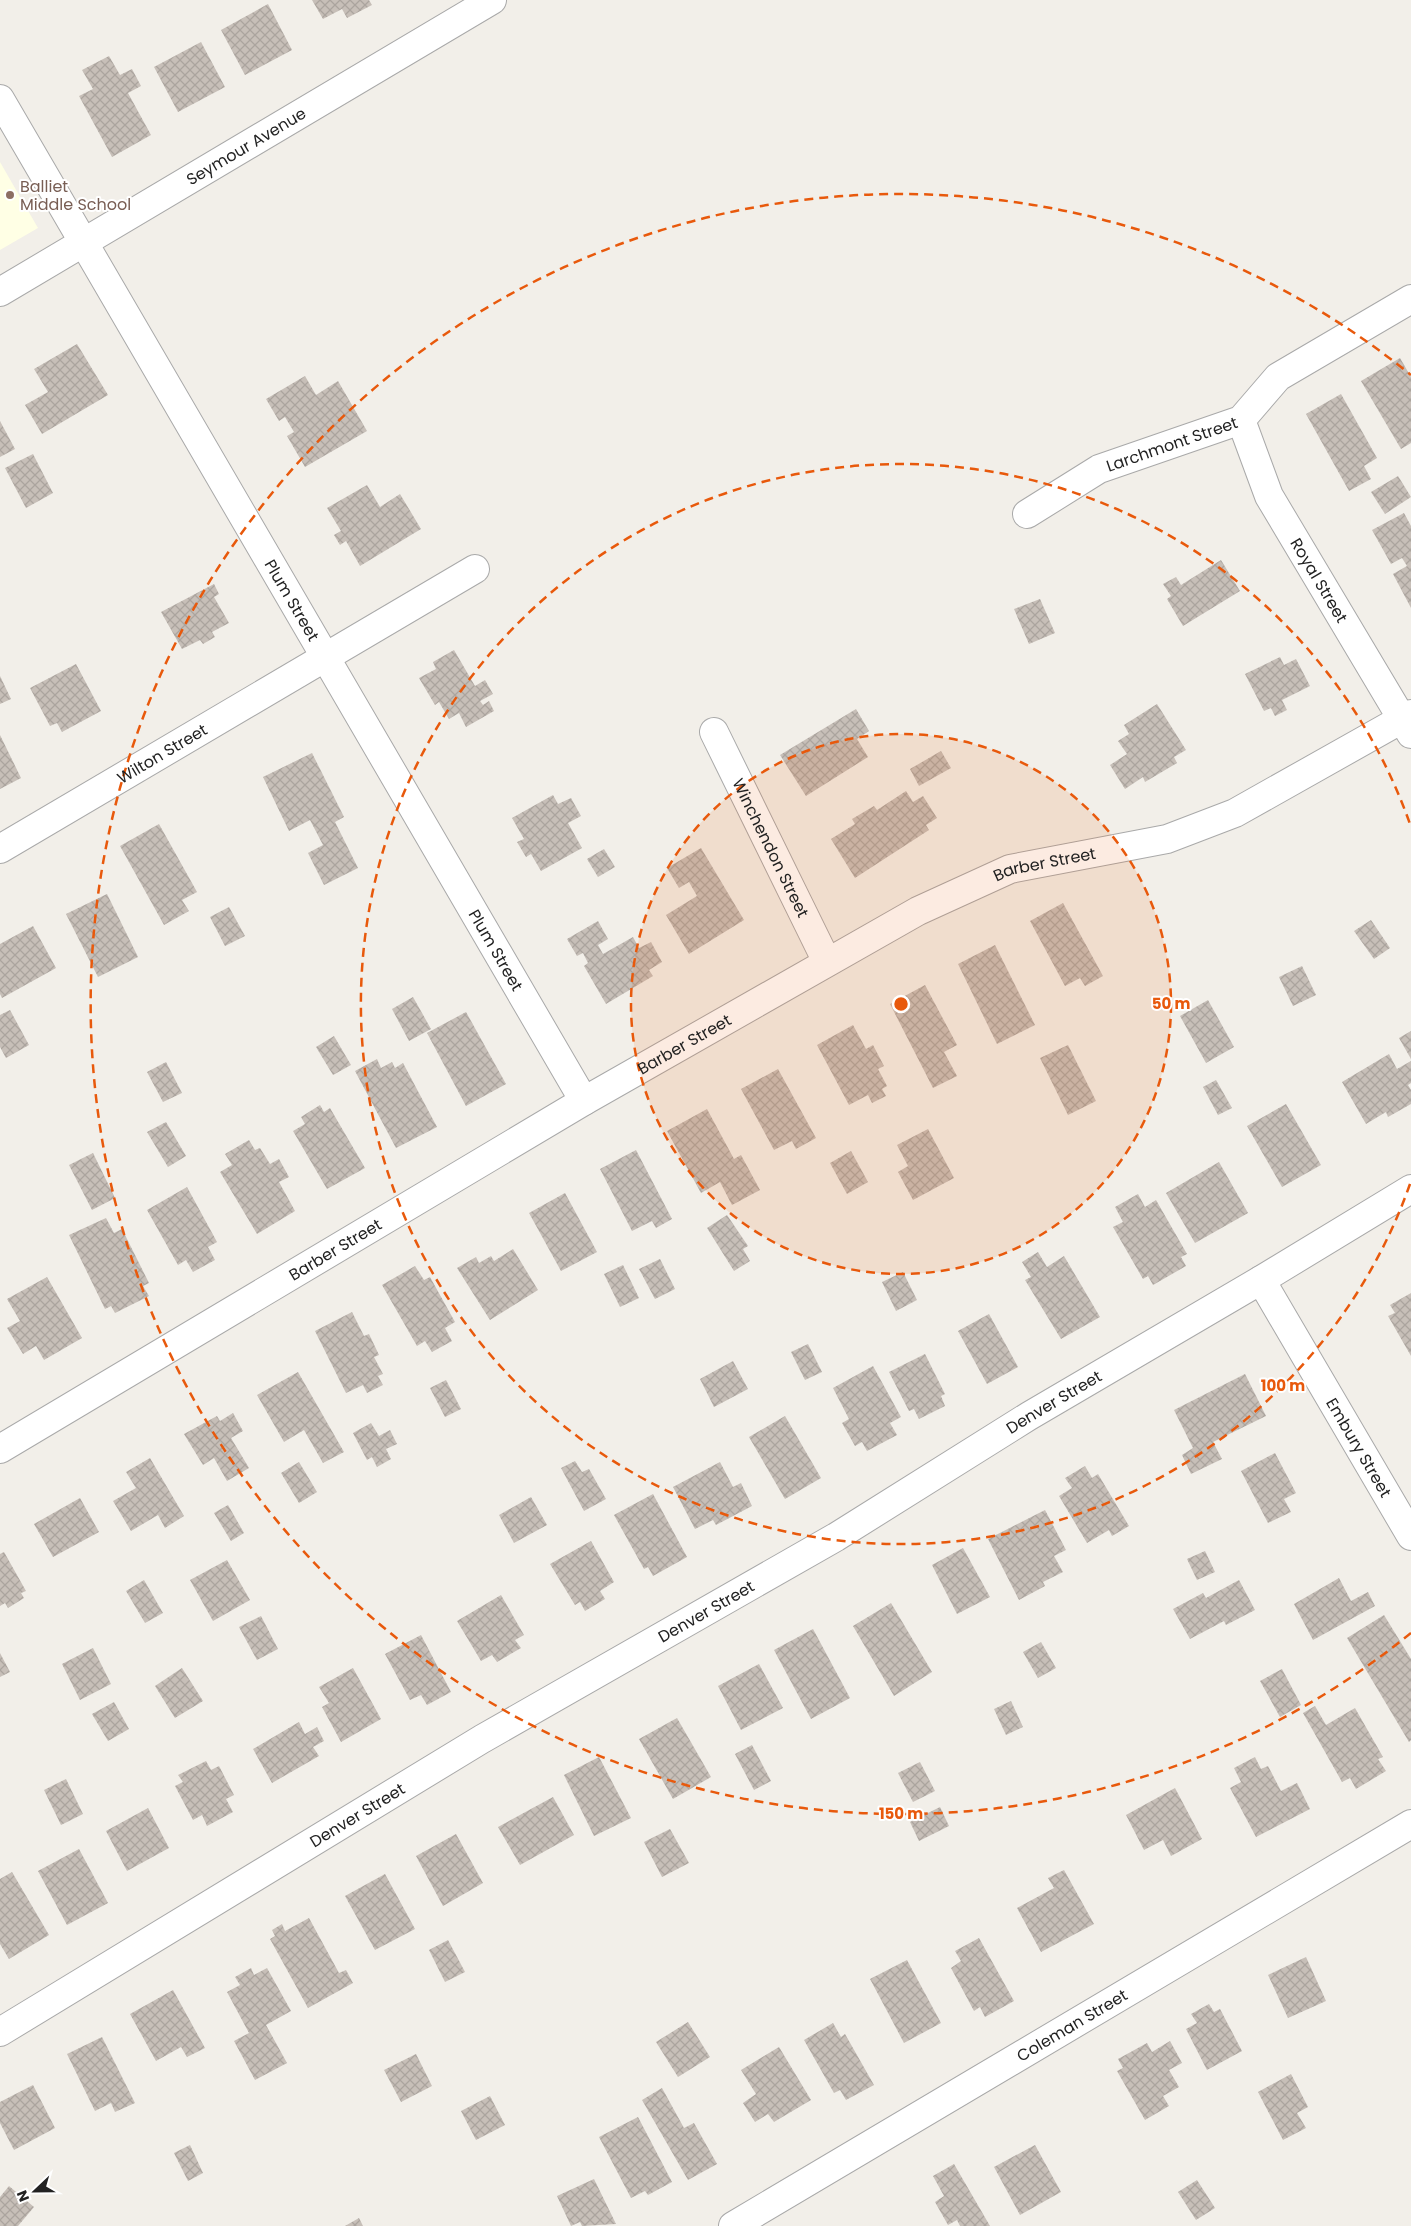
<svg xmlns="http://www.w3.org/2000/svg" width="1411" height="2226" viewBox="0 0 1411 2226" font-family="Poppins,sans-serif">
<defs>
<pattern id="building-cross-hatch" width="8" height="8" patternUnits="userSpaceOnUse" patternTransform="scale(1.25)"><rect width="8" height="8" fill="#c7bfb8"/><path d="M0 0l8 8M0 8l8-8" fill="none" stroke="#aba49e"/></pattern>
</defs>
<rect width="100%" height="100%" fill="#f2efe9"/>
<!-- education -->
<path fill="#ffffe5" d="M0,162L38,228L0,250Z"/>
<!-- building -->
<g fill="url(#building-cross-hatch)">
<path d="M312,0H369L372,5L347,18L342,9L323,19Z"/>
<path d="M268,4L292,50L245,75L221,30Z"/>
<path d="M201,42L225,87L178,112L154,67Z"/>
<path d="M109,56L120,75L132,69L141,86L128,93L151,135L112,157L79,96L93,89L82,70Z"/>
<path d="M77,344L108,395L42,434L25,405L48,392L34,369Z"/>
<path d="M1400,358L1411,377V443L1401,449L1361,381Z"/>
<path d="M305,376L316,395L338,381L367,431L305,467L287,436L294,432L285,417L279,421L266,399Z"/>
<path d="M1341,394L1377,458L1364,466L1371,479L1349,491L1306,414Z"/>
<path d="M0,421L15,449L0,457Z"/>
<path d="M33,454L53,493L26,508L5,468Z"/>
<path d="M1398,476L1411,497L1385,514L1371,492Z"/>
<path d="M367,485L380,507L400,494L421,529L360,566L346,541L340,545L334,535L341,531L327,508Z"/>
<path d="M1404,513L1411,526V608L1393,574L1407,566L1402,558L1391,564L1372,530Z"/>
<path d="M1221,560L1240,591L1183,626L1167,599L1171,596L1163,584L1176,577L1181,585Z"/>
<path d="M214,584L219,594L214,597L229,623L212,632L215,637L203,644L200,640L182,649L161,612Z"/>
<path d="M1040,599L1055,633L1029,644L1014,609Z"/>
<path d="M454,650L475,686L485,680L493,694L480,701L483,705L489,701L494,711L466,727L459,713L449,719L439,702L435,705L419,678L436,669L433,662Z"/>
<path d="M1280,657L1284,665L1296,659L1310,686L1282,700L1287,710L1275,716L1271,708L1264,711L1245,674Z"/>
<path d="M76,664L101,711L62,732L57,723L50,726L30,688Z"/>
<path d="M0,676L11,699L0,704Z"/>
<path d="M1157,704L1186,750L1174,757L1177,763L1145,782L1143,777L1125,789L1110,765L1127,754L1118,741L1129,734L1124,725Z"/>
<path d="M856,709L869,731L857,739L868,757L806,796L780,755Z"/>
<path d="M0,735L21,778L0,789Z"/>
<path d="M941,751L951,768L919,786L910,769Z"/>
<path d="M312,753L344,817L335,822L358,868L324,885L308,853L323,845L310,820L289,831L263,777Z"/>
<path d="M906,791L913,802L923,796L937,818L926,825L929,830L855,878L831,839L855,824L852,819L874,806L877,810Z"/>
<path d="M553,795L558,804L571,798L581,816L568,823L582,848L541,871L531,854L526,857L517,842L524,839L512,818Z"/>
<path d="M159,824L197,892L182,900L189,911L164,925L120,846Z"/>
<path d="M701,848L744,920L689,954L666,915L697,896L689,882L679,888L667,868Z"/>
<path d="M604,849L615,867L598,877L587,859Z"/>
<path d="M107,894L138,957L98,977L66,914Z"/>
<path d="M1063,903L1103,976L1085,986L1080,978L1065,986L1030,921Z"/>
<path d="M229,907L245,936L225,946L210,917Z"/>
<path d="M1371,920L1390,948L1374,959L1354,931Z"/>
<path d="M598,921L608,939L598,945L603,954L633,937L639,948L651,942L662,962L649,970L653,976L606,1004L584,966L588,963L583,953L577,956L567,939Z"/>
<path d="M33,926L56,968L2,998L0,994V944Z"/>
<path d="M995,945L1035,1025L997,1044L958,964Z"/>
<path d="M1302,966L1316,995L1293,1006L1279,977Z"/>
<path d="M925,985L957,1045L944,1052L957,1076L933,1088L890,1004Z"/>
<path d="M413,997L431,1029L409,1041L392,1009Z"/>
<path d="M1208,1000L1234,1047L1206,1063L1180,1016Z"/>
<path d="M10,1010L29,1045L6,1058L0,1047V1015Z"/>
<path d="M466,1012L506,1084L466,1106L427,1033Z"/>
<path d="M853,1025L866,1049L873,1045L884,1066L878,1069L887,1086L882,1089L886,1096L872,1103L868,1095L849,1105L817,1045Z"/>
<path d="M1411,1031V1059L1399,1038Z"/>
<path d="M334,1036L351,1065L333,1075L316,1047Z"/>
<path d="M1068,1045L1096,1101L1068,1115L1040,1058Z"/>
<path d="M1389,1054L1397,1069L1411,1061V1083L1408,1085L1411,1090V1104L1388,1117L1386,1112L1366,1124L1342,1082Z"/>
<path d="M377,1059L381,1068L392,1062L395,1068L403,1063L437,1127L396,1148L355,1071Z"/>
<path d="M166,1062L182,1093L163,1102L147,1072Z"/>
<path d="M778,1069L816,1138L796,1149L792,1141L774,1150L741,1089Z"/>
<path d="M1216,1080L1232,1108L1218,1115L1203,1087Z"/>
<path d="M1286,1104L1321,1165L1282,1187L1247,1126Z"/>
<path d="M320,1105L324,1112L330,1108L365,1168L327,1189L293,1131L305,1124L301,1117Z"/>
<path d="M707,1109L734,1159L741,1155L760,1190L732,1205L720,1182L701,1193L667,1131Z"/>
<path d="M166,1122L186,1156L168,1167L147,1132Z"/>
<path d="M928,1129L954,1178L913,1200L898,1172L908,1166L897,1145Z"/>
<path d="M249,1140L255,1150L260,1148L270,1164L279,1159L289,1177L279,1182L295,1211L257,1234L220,1172L232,1165L225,1154Z"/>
<path d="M636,1150L672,1219L656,1228L652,1221L632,1231L600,1169Z"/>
<path d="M851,1151L868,1182L847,1194L830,1163Z"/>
<path d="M93,1153L115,1198L92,1210L69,1165Z"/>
<path d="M1219,1162L1248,1213L1195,1243L1166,1193Z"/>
<path d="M187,1187L217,1242L208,1247L215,1260L193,1272L186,1260L178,1265L147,1210Z"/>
<path d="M565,1193L597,1252L561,1271L529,1213Z"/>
<path d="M1138,1194L1145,1207L1156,1200L1187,1254L1181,1257L1186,1266L1153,1285L1148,1276L1143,1279L1113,1227L1123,1222L1115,1207Z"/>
<path d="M727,1215L748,1246L743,1249L750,1261L734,1271L707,1228Z"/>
<path d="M106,1218L114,1233L122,1229L149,1283L143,1286L149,1296L115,1313L111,1306L105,1309L69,1235Z"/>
<path d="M513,1249L538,1290L490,1320L457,1268L476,1257L479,1263L491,1256L494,1261Z"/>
<path d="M1038,1252L1047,1267L1064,1256L1100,1317L1061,1339L1025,1280L1031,1277L1022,1262Z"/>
<path d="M660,1259L675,1289L655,1299L639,1269Z"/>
<path d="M623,1265L639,1298L620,1307L604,1274Z"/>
<path d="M415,1266L424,1280L430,1277L455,1322L445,1328L452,1341L432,1352L425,1341L417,1346L382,1285Z"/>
<path d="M903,1272L917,1300L896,1311L882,1282Z"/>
<path d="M47,1277L82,1338L44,1360L36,1346L23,1354L7,1328L20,1321L7,1299Z"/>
<path d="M1411,1293V1356L1388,1316L1395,1313L1390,1305Z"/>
<path d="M352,1312L364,1336L369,1334L379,1355L374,1357L383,1374L378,1376L383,1385L367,1393L363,1385L346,1393L315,1331Z"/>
<path d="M989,1314L1018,1367L987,1384L958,1331Z"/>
<path d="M808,1344L822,1372L805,1380L791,1352Z"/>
<path d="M925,1354L945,1394L941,1396L945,1406L919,1419L914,1409L909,1411L889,1372Z"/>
<path d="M733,1361L748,1389L714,1407L700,1379Z"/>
<path d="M873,1366L901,1417L890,1423L897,1435L867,1451L862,1442L855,1446L842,1423L849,1419L833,1388Z"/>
<path d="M298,1372L344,1452L323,1463L304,1430L284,1442L257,1395Z"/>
<path d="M1245,1374L1266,1416L1213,1442L1222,1459L1191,1474L1182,1455L1193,1448L1174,1410Z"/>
<path d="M446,1380L461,1409L445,1417L430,1388Z"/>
<path d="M233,1413L243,1431L231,1438L249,1468L227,1481L214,1458L203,1465L184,1434L217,1416L220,1421Z"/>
<path d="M785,1416L821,1478L785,1499L749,1437Z"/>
<path d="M371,1423L379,1436L390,1430L397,1444L386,1449L391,1459L377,1467L372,1457L367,1460L353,1433Z"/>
<path d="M1275,1453L1296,1493L1284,1499L1291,1512L1268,1523L1241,1471Z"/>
<path d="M150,1458L184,1516L165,1528L158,1515L131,1531L113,1501L136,1488L126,1472Z"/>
<path d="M575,1461L582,1472L589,1469L606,1499L584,1511L561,1468Z"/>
<path d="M299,1462L317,1492L299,1503L281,1473Z"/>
<path d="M720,1462L733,1487L741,1483L752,1506L716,1525L713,1520L695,1529L673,1487Z"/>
<path d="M1085,1466L1092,1478L1098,1474L1129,1526L1112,1536L1109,1530L1087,1543L1059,1496L1072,1488L1065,1478Z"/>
<path d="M653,1494L687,1557L653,1576L648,1567L644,1569L614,1515Z"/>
<path d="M531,1497L547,1525L514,1543L499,1515Z"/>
<path d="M80,1498L99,1532L53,1557L34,1524Z"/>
<path d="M228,1505L244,1533L231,1541L214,1513Z"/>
<path d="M1045,1510L1066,1550L1054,1556L1063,1572L1043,1582L1045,1586L1019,1600L988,1539Z"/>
<path d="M591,1541L614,1582L600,1591L605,1599L585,1611L580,1602L575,1605L550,1564Z"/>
<path d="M963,1548L990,1597L957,1614L932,1565Z"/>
<path d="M1205,1551L1215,1572L1197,1580L1187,1559Z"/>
<path d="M4,1552L26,1591L21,1593L24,1598L8,1608L5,1603L0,1606V1554Z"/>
<path d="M227,1560L250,1600L213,1621L190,1580Z"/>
<path d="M1339,1578L1351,1601L1368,1592L1375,1606L1313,1640L1294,1604Z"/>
<path d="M144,1580L163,1613L145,1623L126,1591Z"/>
<path d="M1239,1580L1255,1610L1226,1625L1224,1621L1190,1639L1173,1609L1203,1593L1206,1598Z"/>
<path d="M501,1595L524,1635L515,1640L521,1648L497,1662L492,1655L481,1661L457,1621Z"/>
<path d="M891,1603L932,1672L894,1696L853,1626Z"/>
<path d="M1384,1615L1411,1659V1740L1409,1742L1347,1638Z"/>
<path d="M261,1616L278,1649L257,1660L239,1627Z"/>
<path d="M813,1629L850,1698L811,1719L774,1650Z"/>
<path d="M421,1635L451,1692L427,1705L421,1695L410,1700L385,1654Z"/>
<path d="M1041,1642L1056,1668L1038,1678L1023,1652Z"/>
<path d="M93,1648L111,1684L80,1700L62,1664Z"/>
<path d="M0,1653L10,1672L0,1677Z"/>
<path d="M759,1664L783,1708L741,1730L718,1686Z"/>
<path d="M182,1668L203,1701L175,1718L155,1686Z"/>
<path d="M353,1668L381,1719L341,1742L322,1707L329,1703L319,1687Z"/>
<path d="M1282,1669L1301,1705L1280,1717L1260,1681Z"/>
<path d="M1011,1701L1023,1727L1006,1735L994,1709Z"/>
<path d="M114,1702L129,1729L108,1741L92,1714Z"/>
<path d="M1315,1706L1326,1725L1355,1708L1383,1757L1378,1759L1386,1771L1356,1789L1350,1778L1342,1782L1303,1713Z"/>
<path d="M677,1718L711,1777L673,1799L639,1739Z"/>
<path d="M299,1722L305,1734L317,1727L324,1741L313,1747L319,1756L272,1783L253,1749Z"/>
<path d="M752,1745L771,1781L754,1790L735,1754Z"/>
<path d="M599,1757L631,1818L594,1836L564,1775Z"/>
<path d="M1255,1757L1261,1769L1268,1766L1281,1791L1297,1783L1310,1809L1256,1837L1230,1788L1241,1782L1234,1768Z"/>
<path d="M206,1761L211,1770L219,1766L234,1795L226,1799L233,1812L207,1826L202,1815L193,1820L175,1786L183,1782L178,1775Z"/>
<path d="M920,1762L935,1791L913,1802L898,1773Z"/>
<path d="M66,1779L83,1814L61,1825L44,1790Z"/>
<path d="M1175,1788L1202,1839L1171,1856L1163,1840L1144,1850L1126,1815Z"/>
<path d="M553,1797L574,1835L520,1865L498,1827Z"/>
<path d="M940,1807L949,1826L919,1841L910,1822Z"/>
<path d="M148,1808L169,1848L127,1871L106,1831Z"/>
<path d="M670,1829L689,1863L662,1877L644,1842Z"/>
<path d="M456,1834L483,1883L443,1906L416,1856Z"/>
<path d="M79,1849L108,1903L67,1925L38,1871Z"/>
<path d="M1064,1870L1094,1924L1041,1952L1017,1908L1054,1888L1048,1878Z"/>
<path d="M12,1872L49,1935L9,1959L0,1944V1879Z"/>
<path d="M385,1874L415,1929L375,1950L345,1896Z"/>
<path d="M309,1918L339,1973L346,1970L353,1983L308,2008L270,1939L275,1936L272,1930L282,1924L285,1931Z"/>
<path d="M979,1938L1014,2001L985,2017L980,2007L974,2011L951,1968L961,1961L955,1951Z"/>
<path d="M448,1940L465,1972L445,1982L429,1950Z"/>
<path d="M1306,1957L1326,2001L1288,2018L1268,1975Z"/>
<path d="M907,1960L941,2023L904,2043L870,1979Z"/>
<path d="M251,1968L254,1975L267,1968L291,2011L266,2025L287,2063L255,2080L234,2041L249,2033L227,1992L240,1985L235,1977Z"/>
<path d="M173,1990L205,2048L187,2057L181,2047L156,2061L130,2014Z"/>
<path d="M1209,2004L1214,2012L1220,2009L1242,2051L1207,2070L1186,2029L1197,2023L1191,2014Z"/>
<path d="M688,2022L710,2057L678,2077L656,2042Z"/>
<path d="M833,2023L841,2037L845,2034L874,2085L846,2100L840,2090L834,2093L804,2040Z"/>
<path d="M102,2037L135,2103L115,2112L111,2103L95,2111L67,2054Z"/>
<path d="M1170,2041L1182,2063L1169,2070L1179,2087L1163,2096L1169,2106L1145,2120L1117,2071L1123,2068L1118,2059L1147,2043L1152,2052Z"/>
<path d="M779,2047L811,2100L774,2122L768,2114L755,2122L743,2103L756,2094L741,2070Z"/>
<path d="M416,2054L432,2086L401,2102L384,2070Z"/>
<path d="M1291,2074L1308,2107L1297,2113L1306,2128L1283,2140L1258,2092Z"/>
<path d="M33,2085L55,2128L14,2150L0,2123V2102Z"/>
<path d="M662,2088L684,2128L694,2123L717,2164L688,2180L642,2100Z"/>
<path d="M490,2096L505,2125L476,2140L461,2111Z"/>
<path d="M638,2117L672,2182L648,2195L645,2191L631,2198L599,2137Z"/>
<path d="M190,2145L203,2173L188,2181L174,2153Z"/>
<path d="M1035,2145L1061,2192L1020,2215L994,2167Z"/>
<path d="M954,2164L990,2226H960L957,2220L948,2225L935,2202L944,2196L933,2176Z"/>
<path d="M594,2179L616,2224L582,2226L580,2222L571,2226L557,2196Z"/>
<path d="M1197,2180L1215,2208L1196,2220L1178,2192Z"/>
<path d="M9,2186L34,2207L18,2226H0V2197Z"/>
<path d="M359,2218L363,2226H345Z"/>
</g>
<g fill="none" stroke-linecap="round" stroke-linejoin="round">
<defs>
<g id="street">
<path id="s1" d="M0,99L584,1101"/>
<path id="s2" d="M0,292L492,0"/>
<path id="s3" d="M1241,420L1269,496L1411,734"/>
<path id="s4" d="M1027,514L1099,469L1241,420L1278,377L1411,299"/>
<path id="s5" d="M714,732L827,962"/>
<path id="s6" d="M0,849L475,569"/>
<path id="s7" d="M1261,1280L1411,1536"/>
<path id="s8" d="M0,1449L584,1101L918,911L1010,869L1167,839L1235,813L1411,714"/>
<path id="s9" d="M0,2032L482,1739L836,1537L1029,1416L1261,1280L1411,1189"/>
<path id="s10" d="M733,2226L1411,1824"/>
</g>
</defs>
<!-- street casing -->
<use href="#street" stroke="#a9a9a9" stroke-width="30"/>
<!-- street -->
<use href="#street" stroke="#fff" stroke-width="28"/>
</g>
<!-- distance rings -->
<circle cx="901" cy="1004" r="270" fill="#e8590c" fill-opacity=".12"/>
<g fill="none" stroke="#e8590c" stroke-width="2.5" stroke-dasharray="9 6">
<circle cx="901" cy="1004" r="270"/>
<path d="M1410 1184A540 540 0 1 1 1410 824"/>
<path d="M1411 1633A810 810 0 1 1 1411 375"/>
</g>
<!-- markers -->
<circle fill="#8d6e63" stroke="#fff" stroke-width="2" cx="10" cy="195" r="5"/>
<g text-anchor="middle" stroke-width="4" stroke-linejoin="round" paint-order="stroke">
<!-- street labels -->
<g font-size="16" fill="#222" stroke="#fff">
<text dy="6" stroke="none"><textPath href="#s2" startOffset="286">Seymour Avenue</textPath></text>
<text dy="6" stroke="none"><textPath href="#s4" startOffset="162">Larchmont Street</textPath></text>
<text dy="6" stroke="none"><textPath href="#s3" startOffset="179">Royal Street</textPath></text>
<text dy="6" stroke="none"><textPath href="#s1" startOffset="580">Plum Street</textPath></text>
<text dy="6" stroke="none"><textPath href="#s6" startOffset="188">Wilton Street</textPath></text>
<text dy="6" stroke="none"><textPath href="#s5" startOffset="129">Winchendon Street</textPath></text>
<text dy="6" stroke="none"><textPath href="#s8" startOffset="1200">Barber Street</textPath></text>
<text dy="6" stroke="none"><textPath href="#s1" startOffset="985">Plum Street</textPath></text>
<text dy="6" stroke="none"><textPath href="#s8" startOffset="795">Barber Street</textPath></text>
<text dy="6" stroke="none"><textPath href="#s8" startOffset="390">Barber Street</textPath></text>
<text dy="6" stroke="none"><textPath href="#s9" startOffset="1228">Denver Street</textPath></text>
<text dy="6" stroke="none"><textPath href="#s7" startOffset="194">Embury Street</textPath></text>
<text dy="6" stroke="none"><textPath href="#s9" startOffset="822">Denver Street</textPath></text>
<text dy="6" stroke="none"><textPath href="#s9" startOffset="418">Denver Street</textPath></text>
<text dy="6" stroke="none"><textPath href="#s10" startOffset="394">Coleman Street</textPath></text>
</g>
<!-- education labels -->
<g font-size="16" fill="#785e54" stroke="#fff" text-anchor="start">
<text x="20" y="192">Balliet<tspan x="20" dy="18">Middle School</tspan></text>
</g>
</g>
<circle cx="901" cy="1004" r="8" fill="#e8590c" stroke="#fff" stroke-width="2.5"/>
<g font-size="15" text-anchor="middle" font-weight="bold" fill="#e8590c" stroke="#fff" stroke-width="4" stroke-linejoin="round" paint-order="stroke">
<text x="1171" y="1009">50 m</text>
<text x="1283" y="1391">100 m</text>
<text x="901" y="1819">150 m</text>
</g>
<!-- north arrow -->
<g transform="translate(35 2191) rotate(248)" stroke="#ffffff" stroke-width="4" paint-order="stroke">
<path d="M0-4L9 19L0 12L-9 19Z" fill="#222222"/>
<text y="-8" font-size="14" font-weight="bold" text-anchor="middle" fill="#222222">N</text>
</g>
</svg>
